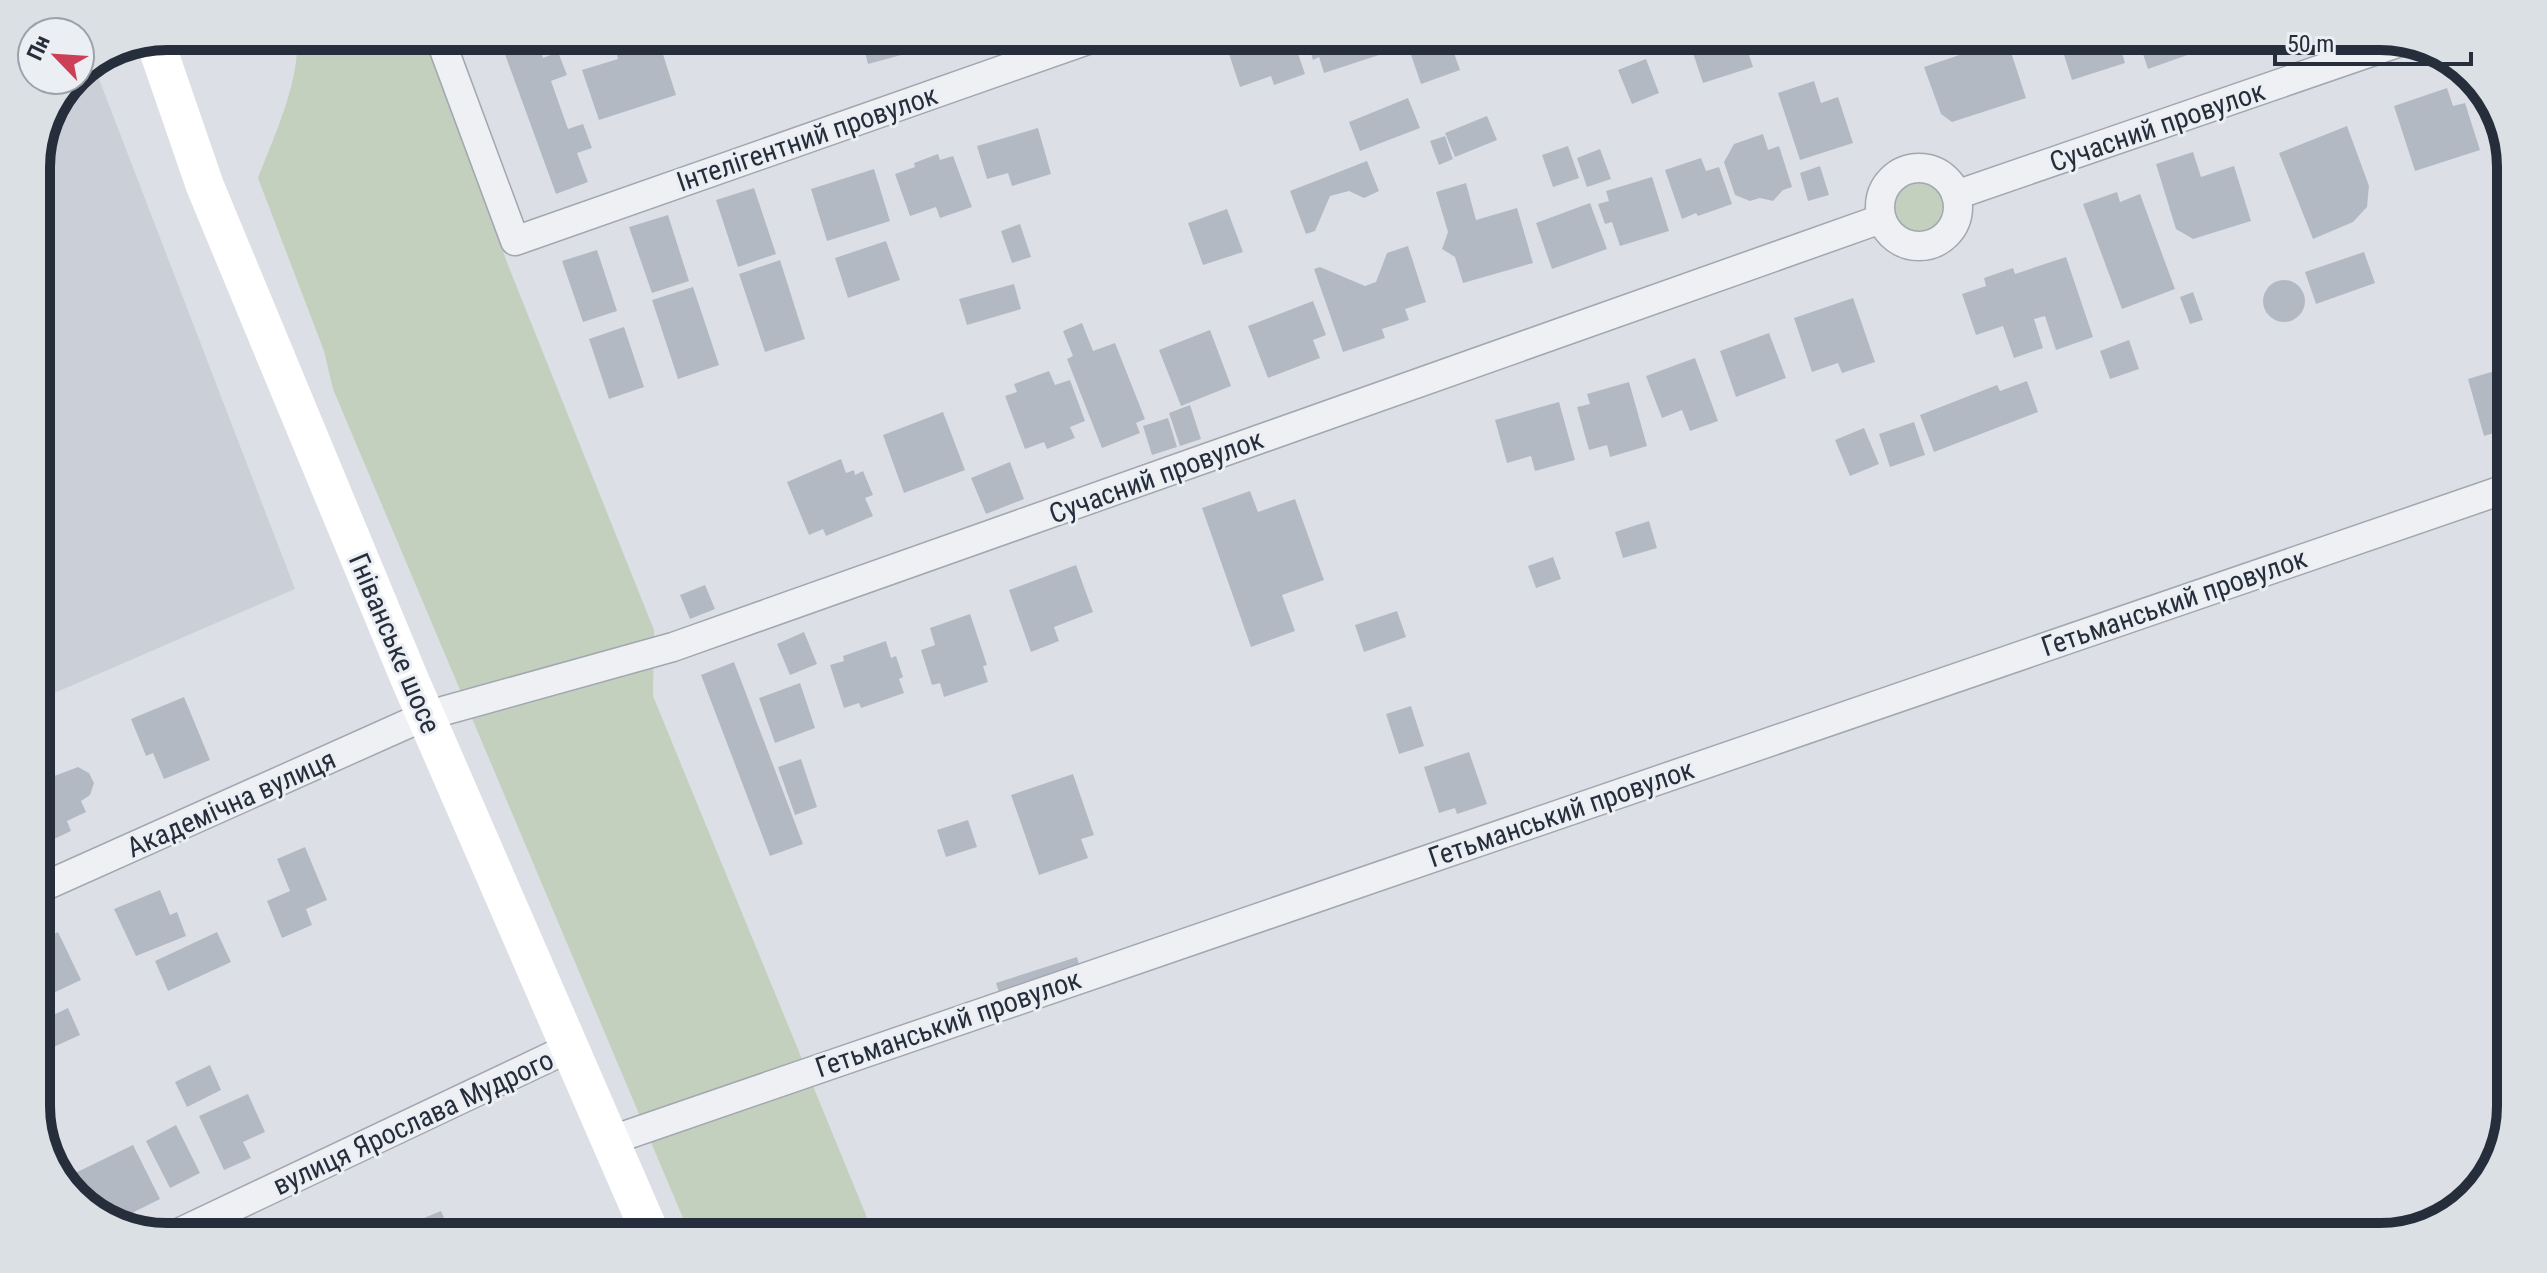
<svg xmlns="http://www.w3.org/2000/svg" width="2547" height="1273" viewBox="0 0 2547 1273" font-family="'Roboto Condensed',sans-serif">
<rect width="100%" height="100%" fill="#dce0e6"/>
<!-- built -->
<path fill="#cacfd8" d="M94,66L295,589L36,701V159L72,80H80V72Z"/>
<!-- green -->
<g fill="#c2d0bd">
<path d="M297,36H425L508,265L654,630L653,696L875,1237H691L333,389L324,351L258,178C274,136 300,82 297,36Z"/>
<circle cx="1919" cy="207" r="39"/>
</g>
<!-- building -->
<g fill="#b3b9c3">
<path d="M529,36H535L543,58L558,52L567,75L551,81L568,129L583,124L592,148L577,153L588,182L556,194L502,46Z"/>
<path d="M565,36H597L569,47Z"/>
<path d="M861,36H912L913,40L903,43L905,54L868,64Z"/>
<path d="M1243,36H1292L1305,74L1274,85L1271,76L1240,87L1225,42Z"/>
<path d="M1306,36H1373L1379,55L1324,73L1319,57L1313,60Z"/>
<path d="M1716,36H1743L1753,67L1703,83L1690,44Z"/>
<path d="M2058,36H2117L2125,63L2072,80Z"/>
<path d="M2137,36H2225L2227,41L2148,69Z"/>
<path d="M1449,39L1460,70L1421,84L1410,52Z"/>
<path d="M645,42L647,49L660,45L676,95L599,120L582,70L618,59L616,51Z"/>
<path d="M2008,43L2026,98L1952,122L1941,114L1924,67L1980,48L1982,52Z"/>
<path d="M1646,59L1659,93L1632,104L1618,70Z"/>
<path d="M1814,81L1821,103L1838,97L1853,143L1800,160L1778,93Z"/>
<path d="M2447,88L2453,106L2465,103L2480,150L2415,171L2394,106Z"/>
<path d="M1408,98L1420,128L1360,151L1349,122Z"/>
<path d="M1487,116L1497,140L1455,157L1445,133Z"/>
<path d="M2347,126L2369,186L2367,207L2353,222L2313,239L2279,153Z"/>
<path d="M1038,128L1051,174L1012,186L1008,173L987,179L977,146Z"/>
<path d="M1763,134L1768,150L1779,146L1792,187L1783,190L1773,201L1760,198L1750,201L1735,195L1724,162L1734,144Z"/>
<path d="M1445,136L1453,159L1439,165L1430,141Z"/>
<path d="M1568,146L1579,178L1553,187L1542,155Z"/>
<path d="M1600,149L1611,179L1587,187L1577,158Z"/>
<path d="M2193,152L2201,177L2234,166L2251,221L2193,239L2176,229L2156,164Z"/>
<path d="M938,154L940,160L953,156L972,207L940,218L936,207L910,216L895,174L915,167L914,163Z"/>
<path d="M1701,158L1706,171L1719,167L1732,204L1698,216L1696,213L1682,219L1665,170Z"/>
<path d="M1367,161L1379,191L1364,198L1349,191L1330,196L1315,231L1306,234L1290,191Z"/>
<path d="M2511,163V213H2510L2495,169Z"/>
<path d="M1820,166L1829,195L1808,201L1800,173Z"/>
<path d="M874,169L890,221L827,241L811,189Z"/>
<path d="M1652,177L1669,231L1620,246L1612,222L1605,224L1598,204L1609,201L1606,191Z"/>
<path d="M1466,183L1476,220L1517,208L1533,263L1463,283L1455,257L1442,249L1448,232L1436,192Z"/>
<path d="M754,188L776,254L738,267L716,200Z"/>
<path d="M2117,192L2120,202L2140,194L2175,289L2122,309L2083,204Z"/>
<path d="M1590,203L1607,249L1552,269L1536,223Z"/>
<path d="M1227,209L1243,252L1203,265L1188,223Z"/>
<path d="M668,215L689,281L652,293L629,227Z"/>
<path d="M1020,224L1031,257L1012,263L1001,231Z"/>
<path d="M886,241L900,280L848,298L835,258Z"/>
<path d="M1408,246L1426,302L1405,309L1409,320L1382,329L1385,338L1343,352L1314,269L1320,267L1365,286L1376,282L1387,253Z"/>
<path d="M597,250L617,311L583,322L562,261Z"/>
<path d="M2364,252L2375,283L2316,304L2305,272Z"/>
<path d="M2066,257L2093,337L2056,350L2045,316L2034,319L2043,348L2014,358L2003,326L1976,335L1962,294L1986,286L1984,278L2013,268L2015,274Z"/>
<path d="M780,260L805,339L765,352L739,274Z"/>
<circle cx="2284" cy="301" r="21"/>
<path d="M1014,284L1021,309L967,325L959,299Z"/>
<path d="M693,287L719,365L678,379L652,300Z"/>
<path d="M2193,292L2203,320L2190,324L2180,297Z"/>
<path d="M1853,298L1875,362L1842,373L1838,363L1812,372L1794,318Z"/>
<path d="M1313,301L1326,335L1313,340L1320,358L1268,378L1248,326Z"/>
<path d="M1082,323L1093,351L1115,343L1145,419L1136,423L1140,433L1102,448L1067,359L1073,356L1063,331Z"/>
<path d="M624,327L644,387L609,399L589,339Z"/>
<path d="M1210,330L1231,386L1181,406L1159,350Z"/>
<path d="M1769,333L1786,378L1736,397L1720,351Z"/>
<path d="M2129,340L2139,369L2110,379L2100,351Z"/>
<path d="M1695,358L1718,421L1690,431L1682,410L1662,418L1646,376Z"/>
<path d="M2511,366V428L2484,436L2468,379Z"/>
<path d="M1049,371L1055,385L1070,380L1085,421L1070,427L1075,438L1047,449L1044,442L1025,449L1005,396L1017,392L1014,384Z"/>
<path d="M2027,381L2038,412L1934,452L1920,415L1997,385L2000,391Z"/>
<path d="M1629,382L1647,446L1610,457L1607,445L1589,450L1577,407L1590,404L1587,394Z"/>
<path d="M1559,402L1575,460L1535,471L1531,456L1507,463L1495,420Z"/>
<path d="M1190,405L1201,439L1180,446L1169,413Z"/>
<path d="M943,412L965,470L904,493L883,435Z"/>
<path d="M1168,418L1177,447L1152,455L1143,426Z"/>
<path d="M1914,422L1925,455L1890,467L1879,434Z"/>
<path d="M1864,428L1879,464L1850,476L1835,440Z"/>
<path d="M841,459L846,473L854,470L855,475L863,471L873,495L865,498L873,516L826,536L823,529L809,535L787,482Z"/>
<path d="M1010,462L1024,499L986,514L971,478Z"/>
<path d="M1250,491L1258,512L1295,499L1324,580L1282,595L1295,631L1251,647L1202,508Z"/>
<path d="M1649,521L1657,548L1623,558L1615,532Z"/>
<path d="M1553,557L1561,579L1536,588L1528,566Z"/>
<path d="M1076,565L1093,612L1054,627L1059,641L1031,652L1009,590Z"/>
<path d="M705,585L715,609L690,619L680,595Z"/>
<path d="M1397,611L1406,637L1364,652L1355,625Z"/>
<path d="M970,614L987,665L983,666L988,682L944,697L940,683L932,685L921,650L935,645L930,628Z"/>
<path d="M804,632L817,664L790,675L777,644Z"/>
<path d="M886,641L891,658L896,656L903,677L899,679L904,693L861,708L859,703L844,708L830,665L844,661L843,656Z"/>
<path d="M734,662L803,844L770,856L701,675Z"/>
<path d="M800,683L815,728L775,743L759,698Z"/>
<path d="M184,697L210,760L164,779L153,753L146,756L131,719Z"/>
<path d="M1411,706L1424,746L1399,754L1386,714Z"/>
<path d="M1469,752L1487,804L1457,814L1455,808L1439,813L1424,767Z"/>
<path d="M801,759L817,807L795,815L778,767Z"/>
<path d="M78,767L89,773L94,783L90,795L81,801L86,812L67,821L71,831L54,839L50,830L36,836V783Z"/>
<path d="M1073,774L1094,835L1081,839L1088,858L1039,875L1011,795Z"/>
<path d="M968,820L977,847L946,857L937,830Z"/>
<path d="M305,847L327,900L306,909L312,925L282,938L267,901L290,891L277,859Z"/>
<path d="M160,890L170,915L177,912L186,936L136,956L114,909Z"/>
<path d="M36,931L40,940L58,932L81,980L36,1001Z"/>
<path d="M217,932L231,962L168,991L155,961Z"/>
<path d="M1077,957L1081,972L1001,999L996,983Z"/>
<path d="M68,1008L80,1035L36,1055V1023Z"/>
<path d="M210,1065L221,1090L187,1107L175,1082Z"/>
<path d="M248,1094L265,1132L243,1142L251,1158L224,1170L199,1116Z"/>
<path d="M176,1125L200,1173L170,1188L146,1141Z"/>
<path d="M133,1145L160,1199L110,1224L89,1205L73,1174Z"/>
<path d="M441,1211L452,1237H407L417,1233L412,1223Z"/>
</g>
<g fill="none" stroke-linecap="round" stroke-linejoin="round">
<defs>
<g id="minor">
<path d="M439,36L515,241L1099,36"/>
<circle cx="1919" cy="207" r="39"/>
<path d="M1956,195L2403,41"/>
<path d="M36,890L425,716L673,647L1881,219"/>
<path d="M612,1140L2511,487"/>
<path d="M170,1237L569,1048"/>
</g>
</defs>
<!-- minor casing -->
<use href="#minor" stroke="#a2a7b0" stroke-width="31"/>
<!-- minor -->
<use href="#minor" stroke="#eef0f4" stroke-width="28"/>
<!-- secondary -->
<path stroke="#fff" stroke-width="38" d="M155,41L205,186L410,680L652,1237"/>
</g>
<g text-anchor="middle" stroke-width="6" stroke-linejoin="round" paint-order="stroke">
<!-- street labels -->
<g font-size="28" fill="#262e3c" stroke="#ebeff4">
<text transform="translate(2157 126) rotate(-19)" y="10">Сучасний провулок</text>
<text transform="translate(807 138) rotate(-19)" y="10">Інтелігентний провулок</text>
<text transform="translate(1156 476) rotate(-20)" y="10">Сучасний провулок</text>
<text transform="translate(2174 602) rotate(-19)" y="10">Гетьманський провулок</text>
<text transform="translate(395 643) rotate(67)" y="10">Гніванське шосе</text>
<text transform="translate(231 803) rotate(-24)" y="10">Академічна вулиця</text>
<text transform="translate(1561 813) rotate(-19)" y="10">Гетьманський провулок</text>
<text transform="translate(948 1023) rotate(-19)" y="10">Гетьманський провулок</text>
<text transform="translate(413 1122) rotate(-25)" y="10">вулиця Ярослава Мудрого</text>
</g>
</g>
<!-- crop -->
<path d="M0 0H2547V1273H0ZM167 50H2380A117 117 0 0 1 2497 167V1106A117 117 0 0 1 2380 1223H167A117 117 0 0 1 50 1106V167A117 117 0 0 1 167 50Z" fill="#dbe0e5" fill-rule="evenodd"/>
<path fill="none" stroke="#262e3c" stroke-width="10" d="M167 50H2380A117 117 0 0 1 2497 167V1106A117 117 0 0 1 2380 1223H167A117 117 0 0 1 50 1106V167A117 117 0 0 1 167 50Z"/>
<!-- north arrow -->
<g transform="translate(56 56) rotate(295)"><circle r="38" fill="#ebeff4" stroke="#9ca2aa" stroke-width="2"/>
<path d="M0-6L14 30L0 20L-14 30Z" fill="#cc3f56"/>
<text y="-12" font-size="22" font-weight="bold" text-anchor="middle" fill="#262e3c">Пн</text>
</g>
<!-- scale -->
<path d="M2275 52v12h196v-12" fill="none" stroke="#262e3c" stroke-width="4"/>
<text x="2287" y="52" font-size="24" fill="#262e3c" stroke="#ebeff4" stroke-width="6" paint-order="stroke">50 m</text>
</svg>
